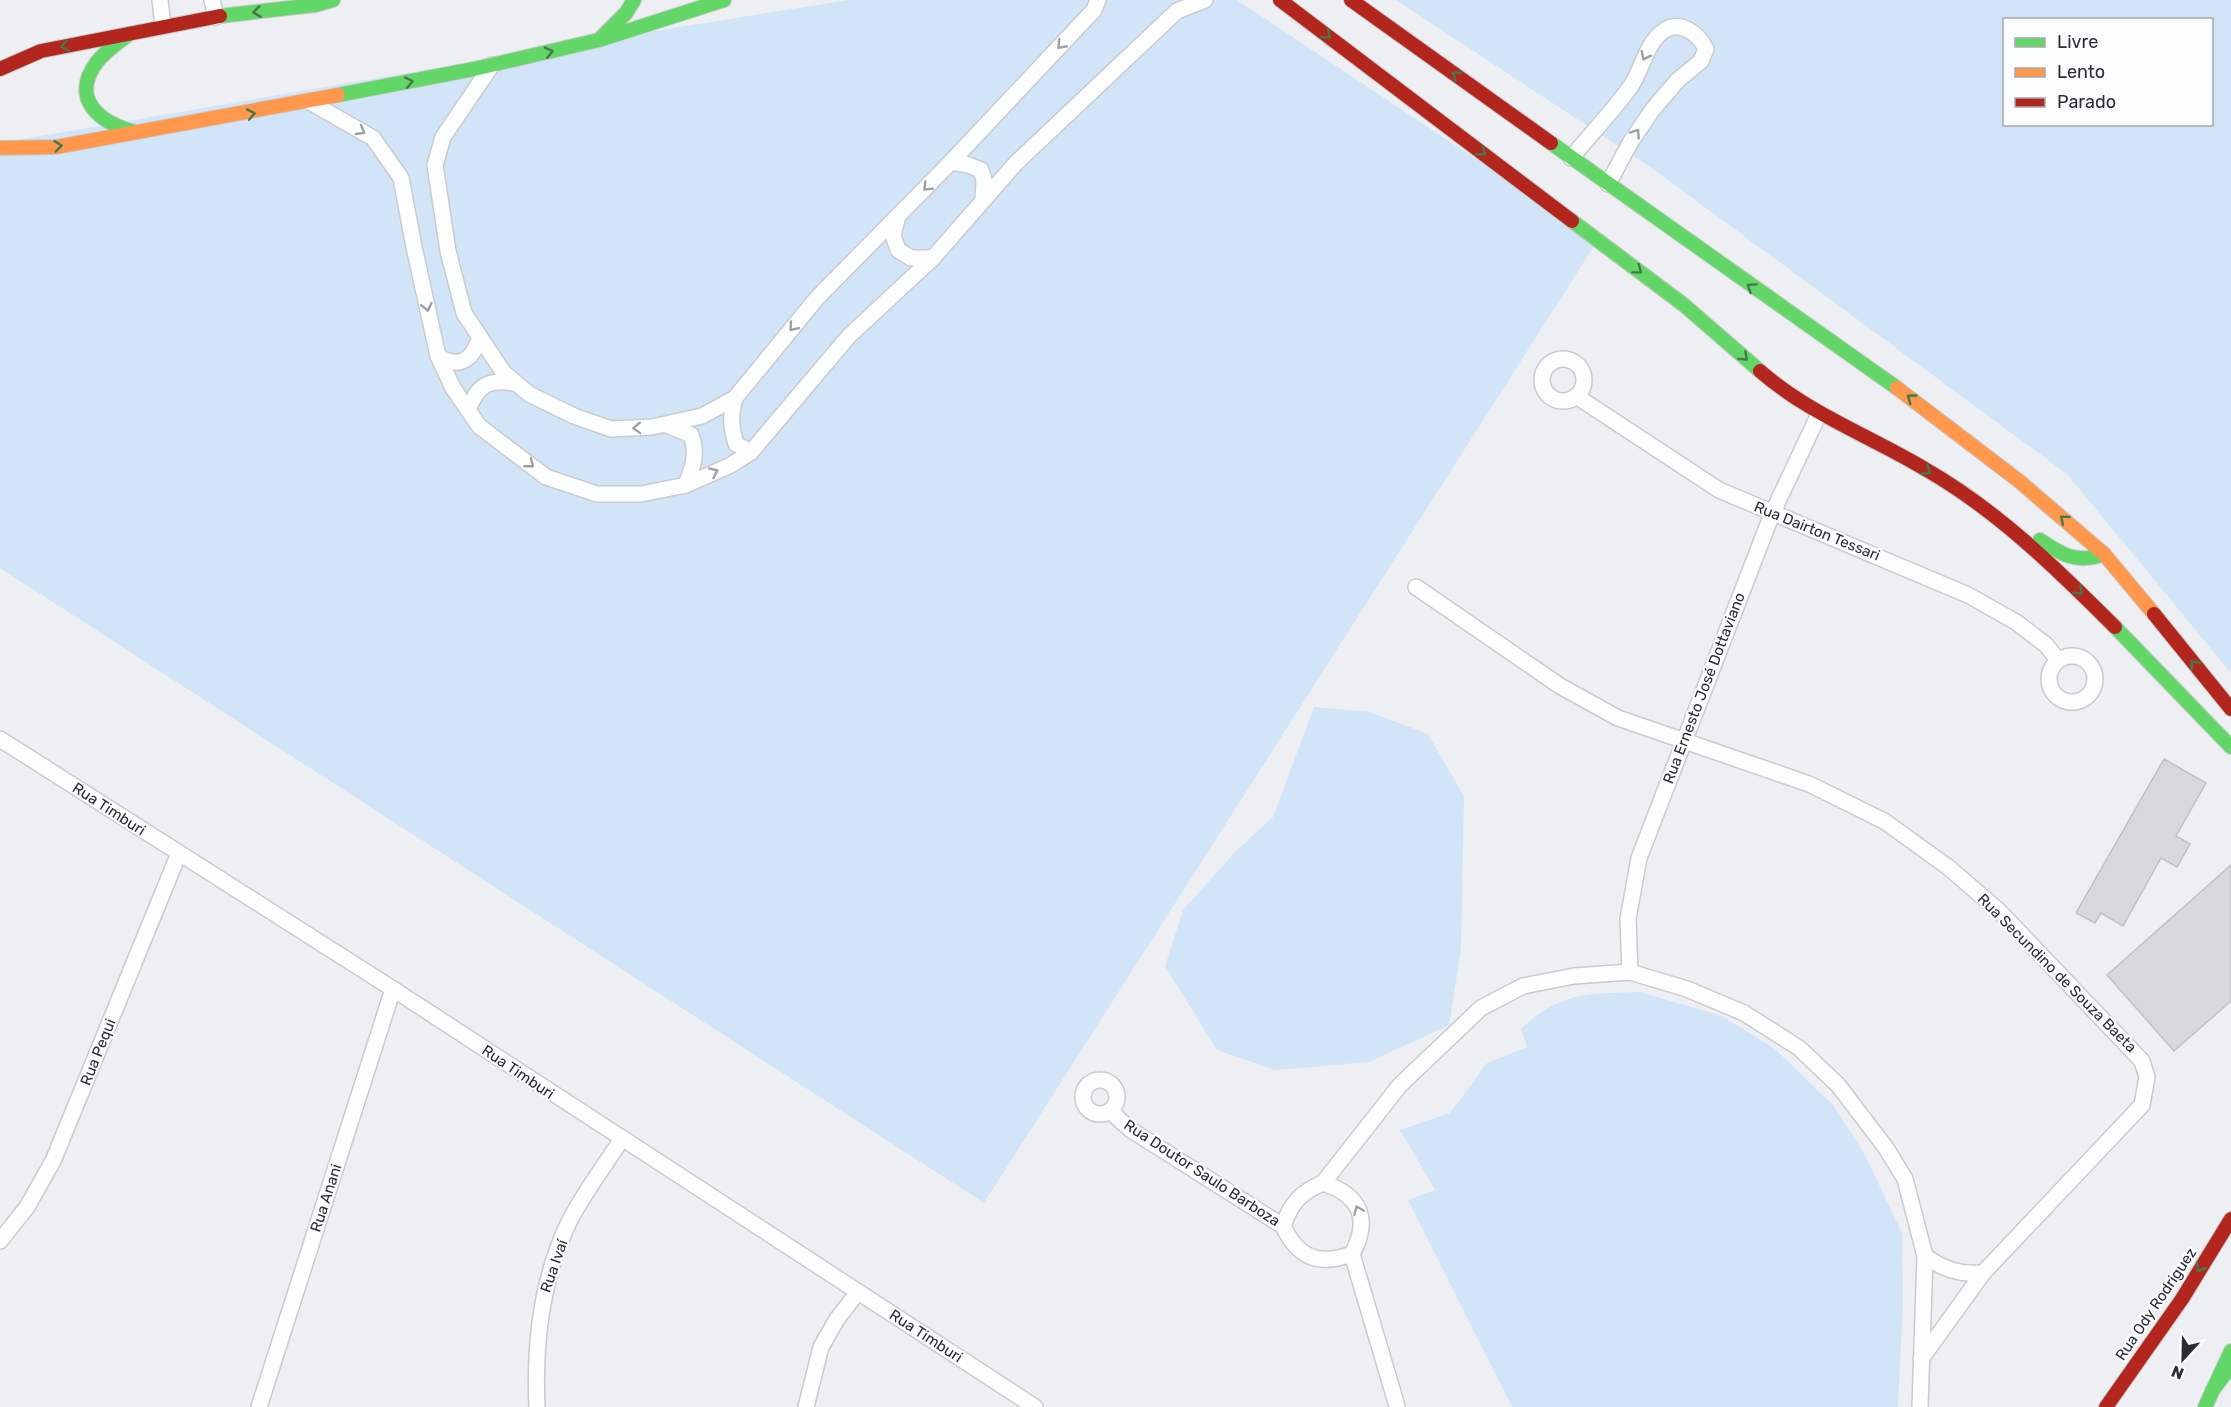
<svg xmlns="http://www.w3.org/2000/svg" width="2231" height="1407" viewBox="0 0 2231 1407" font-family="Rubik,sans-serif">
<rect width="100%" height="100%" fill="#edeff2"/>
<!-- green -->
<g fill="#d2e5f8" fill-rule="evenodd">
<path d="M848,0H1237L1598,240L984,1203L0,568V143L599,40Z"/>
<path d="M1396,0H2231V673L2067,474L1653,169ZM2004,20H2212V124H2004Z"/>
<path d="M1314,707L1370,712L1428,734L1464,796L1461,949L1449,1025L1369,1062L1275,1070L1217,1050L1165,966L1183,910L1236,851L1273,817Z"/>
<path d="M1640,992L1722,1016L1775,1049L1834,1106L1865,1155L1902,1233L1903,1301L1898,1407H1512L1408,1200L1435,1190L1400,1130L1450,1113L1487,1063L1527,1047L1521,1029C1561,991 1588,994 1640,992Z"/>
</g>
<!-- building -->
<g fill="#d6d8db" stroke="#bfc1c4" stroke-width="1.5">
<path d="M2164,759L2206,783L2176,836L2190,844L2177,867L2161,858L2123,926L2101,913L2095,923L2076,913Z"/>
<path d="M2231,865V1001L2174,1051L2107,975Z"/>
</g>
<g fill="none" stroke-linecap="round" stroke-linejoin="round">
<defs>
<g id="street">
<path d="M160,0L163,26"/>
<path d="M212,0L216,17"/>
<path d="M492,65L443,137L435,165L448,251L464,313L503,372L529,394L574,416L611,429L652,427L702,416L735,398L817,298L951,162L1094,10L1098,0"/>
<path d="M310,102L373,138L401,178L414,247L438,356L453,388L479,426L546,477L597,494H641L686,485L731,465L751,452L849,336L933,258L1016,163L1177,11L1205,0"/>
<path d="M1571,158C1591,134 1613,111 1631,86C1643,68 1646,42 1665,30C1682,20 1699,35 1706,49L1701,61L1678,80L1653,109L1630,143L1608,184"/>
<path d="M951,162L968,165L981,170L984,180L983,200"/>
<path d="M898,216L893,235L898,250L911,258H933"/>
<path d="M438,356C460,370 473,359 480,337"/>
<circle cx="1563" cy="380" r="21"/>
<path d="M1576,396L1719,490L1968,595L2016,622L2046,645L2058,660"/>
<path d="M735,398C730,416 731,427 736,444L751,452"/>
<path d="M468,410C478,384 489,379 515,383"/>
<path d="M667,425L691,435C698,454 693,466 686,485"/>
<path d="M1416,587L1560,686L1618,718L1809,784L1884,821L1948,867L1999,911L2142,1061L2147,1077L2142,1105L1983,1273L1921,1359"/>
<circle cx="2072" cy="679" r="23"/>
<path d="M0,739L393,989L1035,1407"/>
<path d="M1630,972L1628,919L1639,858L1772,514L1819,414"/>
<circle cx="1100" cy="1097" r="17"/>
<path d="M1110,1111L1131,1130L1283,1226C1298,1258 1319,1266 1352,1254C1371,1219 1360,1195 1323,1183"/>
<path d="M1283,1226C1291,1203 1301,1192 1323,1183L1400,1085L1481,1008L1523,986L1574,976L1630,972L1687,989L1744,1013L1799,1048L1838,1085L1886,1148L1905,1179L1925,1256L1920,1407"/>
<path d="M0,1241L27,1207L53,1161L179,853"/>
<path d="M1352,1254L1397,1406"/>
<path d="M1925,1256C1943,1269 1960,1275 1983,1273"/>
<path d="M259,1407L393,989"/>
<path d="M537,1407C534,1343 541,1280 569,1222C583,1194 604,1167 621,1140"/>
<path d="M806,1407L821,1347L837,1319L858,1292"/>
</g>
<g id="fast">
<path d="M220,16L315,5L333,0"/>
<path d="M129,34C118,43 105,51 97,62C69,99 100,123 135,132"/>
<path d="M602,37L626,13L634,0"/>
<path d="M338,95L474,69L599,40L724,0"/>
<path d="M1551,143L1897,388"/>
<path d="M1572,221L1684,305L1760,371"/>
<path d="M2040,540C2062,555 2077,564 2104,554"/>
<path d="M2115,627L2231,747"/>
<path d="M2212,1391L2231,1366"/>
<path d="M2205,1407L2231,1351"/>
</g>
<g id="slow">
<path d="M0,148L56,147L338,95"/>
<path d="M1897,388L2019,481L2104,554L2154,614"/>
</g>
<g id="jam">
<path d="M1280,0L1572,221"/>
<path d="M1351,0L1551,143"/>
<path d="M0,69L41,51L220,16"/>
<path d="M1760,371C1809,414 1870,436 1925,469C1997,510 2057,569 2115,627"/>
<path d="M2154,614L2231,709"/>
<path d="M2106,1407L2182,1299L2231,1219"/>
</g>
</defs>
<!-- street casing -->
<use href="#street" stroke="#c9cbce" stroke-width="18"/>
<!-- fast casing -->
<use href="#fast" stroke="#c9cbce" stroke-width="16"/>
<!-- slow casing -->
<use href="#slow" stroke="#c9cbce" stroke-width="16"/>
<!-- jam casing -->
<use href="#jam" stroke="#c9cbce" stroke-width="16"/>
<!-- street -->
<use href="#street" stroke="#fcfdfd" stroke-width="15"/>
<!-- fast -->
<use href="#fast" stroke="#63d668" stroke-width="14"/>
<!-- slow -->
<use href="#slow" stroke="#ff974d" stroke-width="14"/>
<!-- jam -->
<use href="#jam" stroke="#b3261e" stroke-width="14"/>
</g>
<!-- one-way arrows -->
<defs><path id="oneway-chevron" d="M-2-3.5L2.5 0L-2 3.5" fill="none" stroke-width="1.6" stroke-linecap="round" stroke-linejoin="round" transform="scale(1.5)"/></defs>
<g stroke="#447949">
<use href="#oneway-chevron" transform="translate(257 12) rotate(173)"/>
<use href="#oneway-chevron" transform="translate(1327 35) rotate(37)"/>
<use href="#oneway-chevron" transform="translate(65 46) rotate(168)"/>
<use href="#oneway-chevron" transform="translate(549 52) rotate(-13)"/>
<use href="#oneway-chevron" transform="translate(1456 75) rotate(-144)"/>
<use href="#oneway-chevron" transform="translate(409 82) rotate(-11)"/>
<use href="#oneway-chevron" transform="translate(251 114) rotate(-11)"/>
<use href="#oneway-chevron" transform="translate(58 146) rotate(-6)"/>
<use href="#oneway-chevron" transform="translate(1482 152) rotate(37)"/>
<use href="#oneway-chevron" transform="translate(1638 270) rotate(37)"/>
<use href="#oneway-chevron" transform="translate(1751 287) rotate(-146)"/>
<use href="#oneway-chevron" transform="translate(1744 357) rotate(42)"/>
<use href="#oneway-chevron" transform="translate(1911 398) rotate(-144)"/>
<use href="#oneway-chevron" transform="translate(1927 471) rotate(31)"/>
<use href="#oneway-chevron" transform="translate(2064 519) rotate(-140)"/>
<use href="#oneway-chevron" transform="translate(2079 591) rotate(44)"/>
<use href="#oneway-chevron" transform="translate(2194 664) rotate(-129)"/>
<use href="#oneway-chevron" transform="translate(2200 1268) rotate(122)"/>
</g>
<g stroke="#9e9fa0">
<use href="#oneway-chevron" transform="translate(1061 45) rotate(133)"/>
<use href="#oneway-chevron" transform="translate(1645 56) rotate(117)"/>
<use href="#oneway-chevron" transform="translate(361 131) rotate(30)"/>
<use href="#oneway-chevron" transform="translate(1636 133) rotate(-56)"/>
<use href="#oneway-chevron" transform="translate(927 187) rotate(135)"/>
<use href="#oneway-chevron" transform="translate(427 307) rotate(78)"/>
<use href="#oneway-chevron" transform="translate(793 327) rotate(130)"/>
<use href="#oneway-chevron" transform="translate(637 428) rotate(178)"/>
<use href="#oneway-chevron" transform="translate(530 464) rotate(38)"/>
<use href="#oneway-chevron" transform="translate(714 472) rotate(-24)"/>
<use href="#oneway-chevron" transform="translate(1358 1210) rotate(-113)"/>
</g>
<g text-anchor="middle" stroke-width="4.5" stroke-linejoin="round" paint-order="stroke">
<!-- street labels -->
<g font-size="15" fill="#2b2d2f" stroke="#fafcfe">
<text transform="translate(1817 531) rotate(22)" y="5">Rua Dairton Tessari</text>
<text transform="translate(1704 688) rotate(-69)" y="5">Rua Ernesto José Dottaviano</text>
<text transform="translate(109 809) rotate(33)" y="5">Rua Timburi</text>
<text transform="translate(2057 973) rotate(45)" y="5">Rua Secundino de Souza Baeta</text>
<text transform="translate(98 1052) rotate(-68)" y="5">Rua Pequi</text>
<text transform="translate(518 1072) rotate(34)" y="5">Rua Timburi</text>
<text transform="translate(1202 1173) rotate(33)" y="5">Rua Doutor Saulo Barboza</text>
<text transform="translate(326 1198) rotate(-72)" y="5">Rua Anani</text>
<text transform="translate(554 1266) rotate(-71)" y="5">Rua Ivaí</text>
<text transform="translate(2156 1304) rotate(-56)" y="5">Rua Ody Rodriguez</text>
<text transform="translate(926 1336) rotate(33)" y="5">Rua Timburi</text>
</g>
</g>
<!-- legend -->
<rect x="2003" y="18" width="210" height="108" fill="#fafcfe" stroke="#a7a9ab" stroke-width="1.5"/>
<rect x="2015" y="38" width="30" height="9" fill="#63d668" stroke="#a7a9ab" stroke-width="1.5"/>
<text x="2057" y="48" font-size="18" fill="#2b2d2f">Livre</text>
<rect x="2015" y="68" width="30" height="9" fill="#ff974d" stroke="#a7a9ab" stroke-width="1.5"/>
<text x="2057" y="78" font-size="18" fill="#2b2d2f">Lento</text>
<rect x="2015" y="98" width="30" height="9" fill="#b3261e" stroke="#a7a9ab" stroke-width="1.5"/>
<text x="2057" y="108" font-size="18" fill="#2b2d2f">Parado</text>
<!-- north arrow -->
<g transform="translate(2183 1359) rotate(202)" stroke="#fafcfe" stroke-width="4.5" paint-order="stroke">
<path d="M0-4.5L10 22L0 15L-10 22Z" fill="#2b2d2f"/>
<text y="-9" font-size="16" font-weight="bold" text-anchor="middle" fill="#2b2d2f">N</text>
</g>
</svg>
